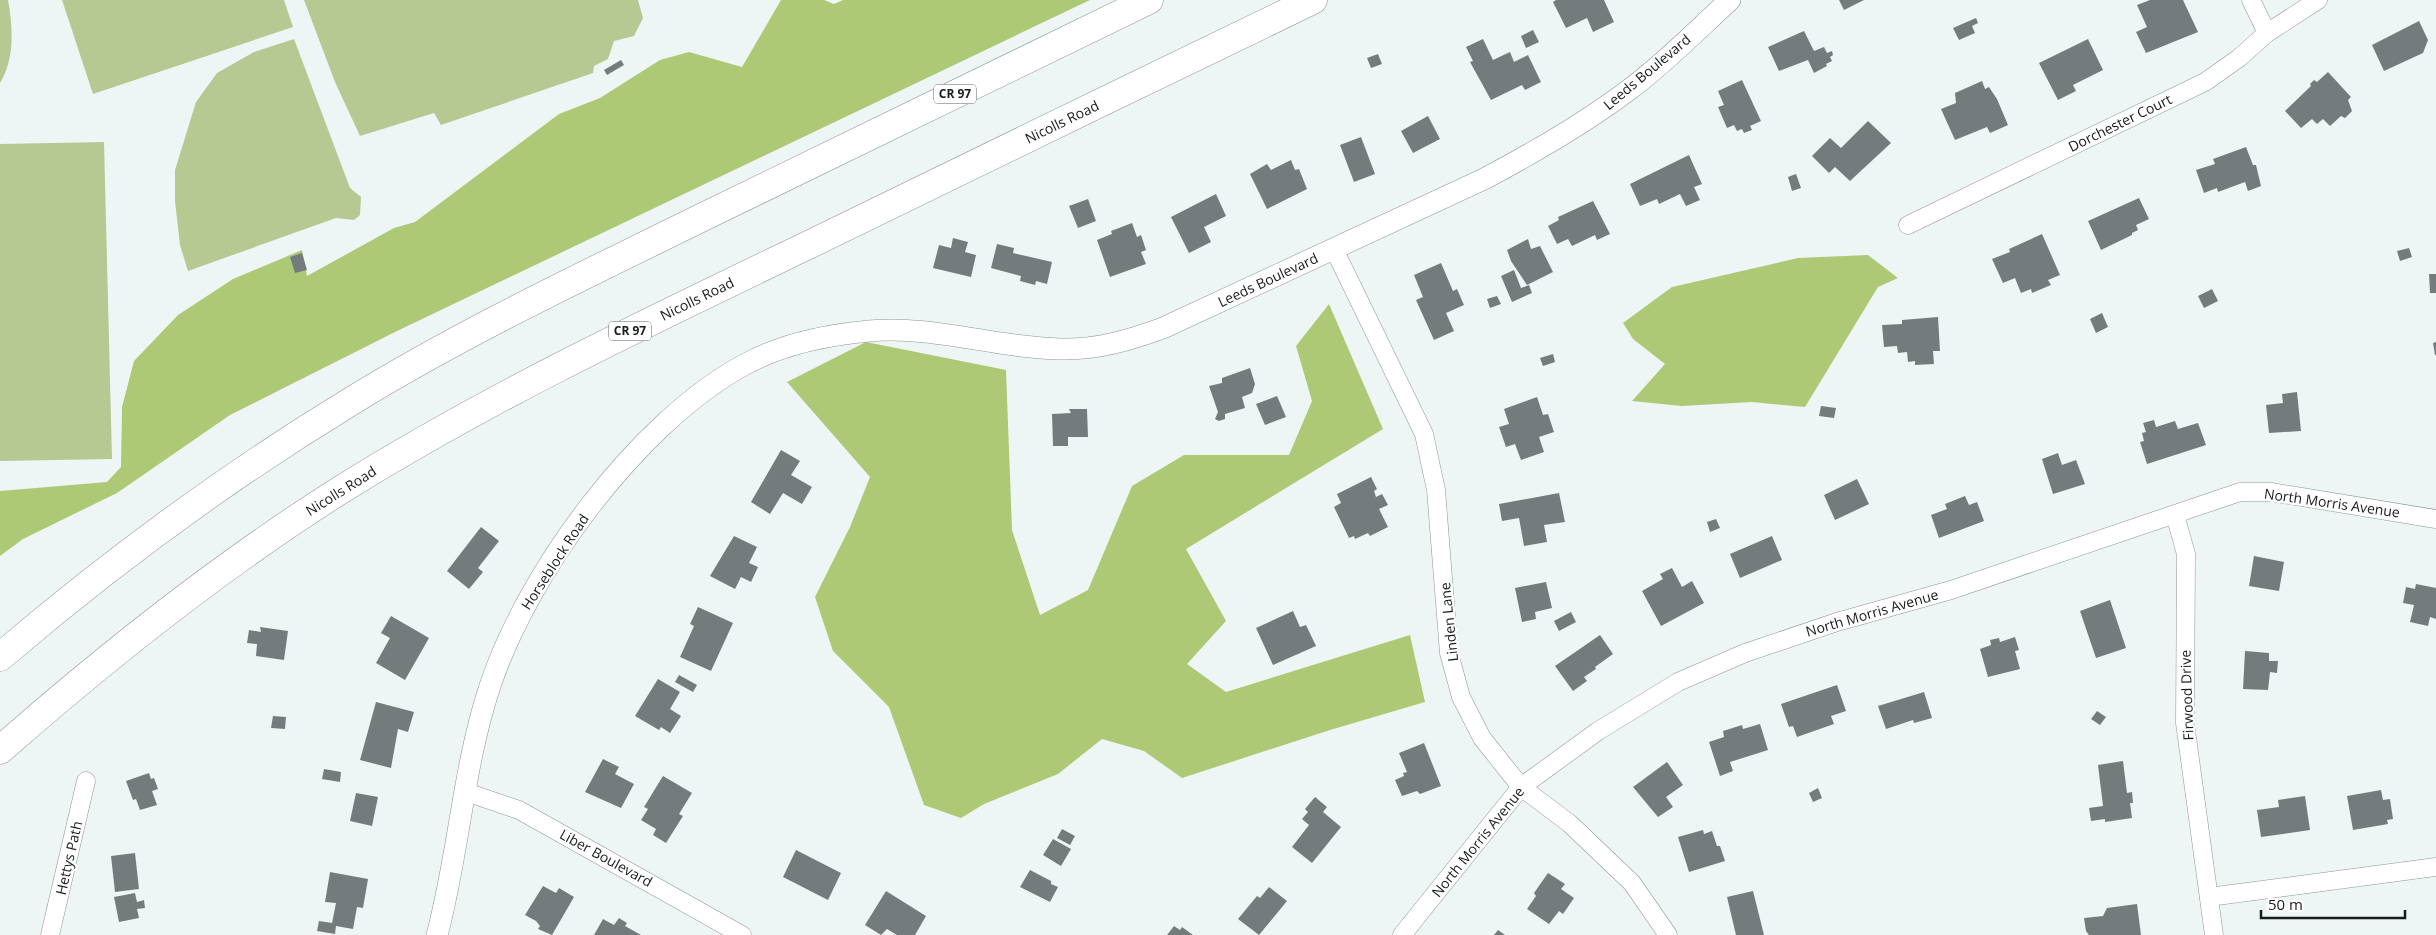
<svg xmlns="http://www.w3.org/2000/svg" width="2436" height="935" viewBox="0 0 2436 935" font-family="'Open Sans',sans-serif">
<rect width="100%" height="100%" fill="#eef6f5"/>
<!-- green -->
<g fill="#b6c993">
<path d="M0,0H8C13,28 15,58 0,83Z"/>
<path d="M62,0H284L293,27L93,94Z"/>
<path d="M304,0H638L643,18L634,36L614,41L608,59L594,66L593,73L441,125L434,113L360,136L335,82Z"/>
<path d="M294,39L350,188L361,197L360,215L354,220L336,218L188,271L180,245L175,201V170L196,102L217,73L254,52Z"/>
<path d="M104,142L112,459L0,461V144Z"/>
</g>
<!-- forest -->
<g fill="#aec976">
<path d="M781,0H824L834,4L843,0H1090L395,332L230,415L117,493L23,539L0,556V491L107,482L121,467L122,407L134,361L178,315L233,279L302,250L307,276L394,228L415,222L559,114L600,98L660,60L689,52L742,67Z"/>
<path d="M1868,255L1898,278L1878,287L1805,407L1752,402L1682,406L1632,401L1665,364L1633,339L1623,323L1672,287L1798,258Z"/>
<path d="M1329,304L1383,429L1186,549L1226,621L1187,664L1226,692L1410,635L1425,702L1330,730L1182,778L1144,751L1102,739L1058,774L984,804L961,818L924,805L889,707L833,651L815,597L850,527L870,477L787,382L866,342L1006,370L1012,530L1040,615L1088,590L1132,486L1184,455H1289L1312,401L1296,346Z"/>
</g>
<!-- building -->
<g fill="#747b7d">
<path d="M1556,0H1604L1614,22L1593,32L1587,18L1566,28L1553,2Z"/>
<path d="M1839,0H1864L1844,10Z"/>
<path d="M2150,0H2183L2198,32L2146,53L2136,32L2147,27L2137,5Z"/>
<path d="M1976,18L1978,23L1972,26L1975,33L1959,40L1953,28Z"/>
<path d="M2419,21L2428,40L2423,53L2384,71L2372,45Z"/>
<path d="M1533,30L1539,42L1526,48L1521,36Z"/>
<path d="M1804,31L1814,51L1824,47L1827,53L1832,51L1833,55L1830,57L1832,61L1826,64L1827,66L1814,73L1808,60L1779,71L1768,47Z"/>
<path d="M1483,39L1493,60L1510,52L1514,62L1528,55L1541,82L1525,90L1522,85L1491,100L1470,62L1473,61L1466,47Z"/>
<path d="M2088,39L2103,70L2073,85L2076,91L2058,100L2039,63Z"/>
<path d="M1378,54L1382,64L1371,68L1367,58Z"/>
<path d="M621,60L624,65L607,75L604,70Z"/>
<path d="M2328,72L2351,97L2348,100L2352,111L2345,118L2341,116L2330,126L2323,119L2317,124L2312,119L2301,128L2285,111L2311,86L2310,84L2314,80L2317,82Z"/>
<path d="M1742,80L1761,121L1750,126L1752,130L1744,133L1742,129L1737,131L1734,125L1727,128L1718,107L1724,105L1718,91Z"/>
<path d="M1982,81L1985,89L1989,87L1997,99L2008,125L1990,133L1987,127L1955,140L1941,109L1956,103L1955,93Z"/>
<path d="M1428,116L1440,139L1413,153L1401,131Z"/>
<path d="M1868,121L1891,143L1850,181L1835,167L1829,173L1812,156L1830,138L1841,148Z"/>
<path d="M1361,137L1375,174L1354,182L1340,145Z"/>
<path d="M2246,147L2253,165H2256L2261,186L2248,191L2245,182L2218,192L2217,188L2204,193L2196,170L2215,164L2213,159Z"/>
<path d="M1689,155L1702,184L1694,187L1700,200L1686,206L1680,194L1659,204L1657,199L1640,206L1630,184Z"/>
<path d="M1291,160L1295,170L1299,169L1307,189L1267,209L1250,174L1267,164L1271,170Z"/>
<path d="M1796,174L1801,188L1792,191L1788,177Z"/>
<path d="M1216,194L1226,216L1204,227L1211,242L1189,253L1171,217Z"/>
<path d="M2139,198L2149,219L2136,225L2138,230L2132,233V235L2101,250L2088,221Z"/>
<path d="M1088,199L1096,221L1078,228L1069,206Z"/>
<path d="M1593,201L1610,234L1597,240L1595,235L1572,246L1568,239L1557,244L1548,226L1559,220L1558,217Z"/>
<path d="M1132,223L1137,237L1141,235L1146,250L1141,252L1146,264L1110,277L1097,240L1112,234L1111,231Z"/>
<path d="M2042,234L2060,275L2048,280L2051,285L2032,293L2031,289L2021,293L2015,278L2003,283L1992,259L2010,252L2009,249Z"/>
<path d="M953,238L968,242L965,252L976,255L971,277L933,268L939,245L951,248Z"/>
<path d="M1528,239L1531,249L1540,246L1553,272L1527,285L1511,261L1507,250Z"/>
<path d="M997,244L1014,248L1013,253L1052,262L1047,284L1036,281L1035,285L1020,281L1021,276L991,268Z"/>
<path d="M2409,248L2412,257L2400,261L2397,251Z"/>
<path d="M302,253L307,270L295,273L290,257Z"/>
<path d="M1441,263L1453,291L1457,289L1464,305L1446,313L1454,331L1434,340L1416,300L1423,297L1414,275Z"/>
<path d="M1514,270L1521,288L1529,285L1532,293L1512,302L1501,276Z"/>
<path d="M2429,274H2436V293H2430Z"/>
<path d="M2212,289L2218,301L2204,308L2198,296Z"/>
<path d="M1497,296L1501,304L1490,308L1487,299Z"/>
<path d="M2102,313L2108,327L2096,333L2090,319Z"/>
<path d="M1938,317L1940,351H1933L1934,364L1915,365V361L1908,362L1907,352L1898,353L1897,346L1884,347L1882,325L1902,324V320Z"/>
<path d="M2436,342V355H2435L2433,343Z"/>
<path d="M1553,354L1555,362L1543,366L1540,358Z"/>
<path d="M1250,368L1255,384L1252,393L1242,397L1245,408L1225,414V419L1219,421L1215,419L1218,412L1209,386L1222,383V378Z"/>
<path d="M2297,392L2301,431L2269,433L2266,405L2283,403L2282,394Z"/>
<path d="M1277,396L1286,417L1265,425L1256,404Z"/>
<path d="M1537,397L1543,415L1548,414L1554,432L1539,437L1544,452L1521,460L1515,444L1506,447L1499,427L1509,424L1504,409Z"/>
<path d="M1821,406L1836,408L1834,418L1819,416Z"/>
<path d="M1069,409H1087L1088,437H1068V446H1053L1052,414L1071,413Z"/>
<path d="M2154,420L2156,427L2175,421L2178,429L2198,423L2206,445L2147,464L2140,442L2144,441L2142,433L2146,432L2143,423Z"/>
<path d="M781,450L800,461L791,475L812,487L802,504L783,493L770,514L751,502Z"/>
<path d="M2058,453L2062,465L2076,460L2085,484L2053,494L2042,459Z"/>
<path d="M1371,477L1377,489L1374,491L1376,497L1382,494L1388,505L1379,509L1388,527L1370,536L1368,533L1355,539L1354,536L1349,538L1334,507L1341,503L1337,494Z"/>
<path d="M1857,479L1869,504L1835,520L1824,495Z"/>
<path d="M1559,493L1565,522L1544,525L1547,542L1524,546L1519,518L1502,521L1499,504Z"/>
<path d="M1965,496L1969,505L1977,502L1984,521L1939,538L1931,515L1947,509L1945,504Z"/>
<path d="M1716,519L1720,528L1710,532L1707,522Z"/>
<path d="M481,527L499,541L478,568L483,572L469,589L447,571Z"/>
<path d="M734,536L757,547L749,563L758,567L751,582L741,577L735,589L710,576Z"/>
<path d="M1772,536L1782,560L1740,578L1730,554Z"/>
<path d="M2254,556L2284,562L2279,591L2249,586Z"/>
<path d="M1672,568L1682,587L1692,581L1704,603L1661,626L1642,591L1663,579L1660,574Z"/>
<path d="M1546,582L1552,608L1535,612L1536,619L1522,622L1515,588Z"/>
<path d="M2416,584L2436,588V619L2430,617L2428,626L2410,622L2414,605L2403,603L2406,587L2415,589Z"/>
<path d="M2110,600L2126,648L2096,658L2080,611Z"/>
<path d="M698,607L733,623L711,671L680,657L694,626L690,624Z"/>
<path d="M1293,611L1300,627L1306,625L1316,646L1273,665L1256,628Z"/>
<path d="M1571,612L1576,622L1559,631L1554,621Z"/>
<path d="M391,616L429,638L405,680L376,663L390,638L381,633Z"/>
<path d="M260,627L288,631L284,660L256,656L257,644L247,643L249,630L261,632Z"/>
<path d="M1600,635L1613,654L1595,667L1596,669L1584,677L1587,681L1573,691L1555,666Z"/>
<path d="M2015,637L2019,650L2015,651L2020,669L1988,677L1980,649L1991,645L1990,640L1999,638L2000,642Z"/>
<path d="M2245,651L2269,653V661H2278L2277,673L2270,672L2268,690L2243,689Z"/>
<path d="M679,675L697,685L693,692L675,682Z"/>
<path d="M658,679L680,692L670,709L681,716L670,733L661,727L659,730L635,716Z"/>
<path d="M1837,685L1846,711L1831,716L1834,724L1797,737L1793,726L1789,727L1781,704Z"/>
<path d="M1924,692L1932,718L1914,723L1913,720L1886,729L1878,706Z"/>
<path d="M376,702L414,712L408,732L398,729L391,768L360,760Z"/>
<path d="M2097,711L2106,717L2100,725L2091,719Z"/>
<path d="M273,716L286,717L285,729L271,728Z"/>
<path d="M1760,724L1768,750L1730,762L1733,771L1720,776L1709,742L1724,737L1723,731L1742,725L1743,729Z"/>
<path d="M1424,743L1441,786L1420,794L1417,791L1402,796L1395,780L1404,776L1403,773L1407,772L1399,753Z"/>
<path d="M603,759L619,767L615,774L634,784L621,808L585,792Z"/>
<path d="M2123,761L2127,793L2132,792L2133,803H2130L2132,818L2105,822V819L2091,821L2089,808L2103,806L2098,765Z"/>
<path d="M1667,762L1683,785L1666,797L1673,807L1658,817L1633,787Z"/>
<path d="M324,769L341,772L340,782L322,779Z"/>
<path d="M149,773L151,779L154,778L158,789L152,791L157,805L140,810L136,799L133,800L126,781Z"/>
<path d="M663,776L692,793L679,814L683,816L666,843L653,835L656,829L641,820L648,809L644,807Z"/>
<path d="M1818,788L1822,798L1813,802L1809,793Z"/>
<path d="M2381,790L2383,800L2390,799L2393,819L2387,820L2388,824L2353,830L2347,796Z"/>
<path d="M356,793L378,797L372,826L350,821Z"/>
<path d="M2305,796L2310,830L2261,837L2257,810L2279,807L2278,800Z"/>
<path d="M1315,797L1327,807L1323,812L1341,827L1312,863L1292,847L1309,825L1302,819L1308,812L1305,809Z"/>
<path d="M1062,829L1075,836L1070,845L1057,838Z"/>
<path d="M1703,830L1704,834L1712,831L1717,846H1720L1725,861L1689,872L1678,837Z"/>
<path d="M1053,839L1071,849L1061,866L1043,855Z"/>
<path d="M796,850L841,873L828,900L783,877Z"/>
<path d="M135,853L139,889L115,892L111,856Z"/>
<path d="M1030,870L1051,881V884L1058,887L1050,902L1020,887Z"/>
<path d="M330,872L368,879L363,908L357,907L353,929L336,926L335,934L317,931L319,921L332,923L336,903L325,902Z"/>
<path d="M1548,873L1565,884L1561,889L1574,898L1563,914L1559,911L1549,924L1527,909L1536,896L1534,893Z"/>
<path d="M543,886L556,893L559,888L574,897L552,935L538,929L540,926L536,921L525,915Z"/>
<path d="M1269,887L1287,901L1259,935L1238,919L1257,896L1260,898Z"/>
<path d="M886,891L926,916L915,935H897L887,929L881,935L865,925Z"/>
<path d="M1753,891L1764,935H1736L1727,897Z"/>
<path d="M135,893L137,902L144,900L145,908L137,909L139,918L119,922L114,897Z"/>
<path d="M2137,904L2141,935H2089L2086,931L2084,918L2103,916L2107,908Z"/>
<path d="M619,918L627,923L625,926L641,935H594L603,919L614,925Z"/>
<path d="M1174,926L1180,930L1182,927L1193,935H1167Z"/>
<path d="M1498,930L1505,935H1494Z"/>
</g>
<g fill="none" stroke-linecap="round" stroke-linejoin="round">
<defs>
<g id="minor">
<path d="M2251,0L2267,33"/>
<path d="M1908,225L2205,82L2239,58L2267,33L2318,0"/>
<path d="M1334,249L1424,434L1436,490L1449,653L1461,697L1482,738L1521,787L1569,823L1632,883L1668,935"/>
<path d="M2175,515L2186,554L2185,723L2214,935"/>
<path d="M466,792L519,810L742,935"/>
<path d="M2209,897L2436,867"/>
<path d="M50,935L86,781"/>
<path d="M1402,935L1521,787L1598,731L1678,682L1745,653L1837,622L1951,590L2240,492H2271L2436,519"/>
</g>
<path id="tertiary" d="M437,935C459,853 463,767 490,686C528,572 636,425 742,366C779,345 826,335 869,331C934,325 996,348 1061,349C1097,350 1130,340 1163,328L1484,179C1535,152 1584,124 1630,89C1665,63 1697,30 1730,0"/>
<g id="trunk">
<path d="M0,657C110,563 227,477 350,402C464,332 585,275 705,216C853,144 1001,72 1149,0"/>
<path d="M0,750C107,656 219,567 339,491C486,399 642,325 798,250C970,166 1141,83 1313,0"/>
</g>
</defs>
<!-- minor casing -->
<use href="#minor" stroke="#8d9593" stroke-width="19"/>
<!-- tertiary casing -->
<use href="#tertiary" stroke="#8d9593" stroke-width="22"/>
<!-- trunk casing -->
<use href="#trunk" stroke="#8d9593" stroke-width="29"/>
<!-- minor -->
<use href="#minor" stroke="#fff" stroke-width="18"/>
<!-- tertiary -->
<use href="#tertiary" stroke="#fff" stroke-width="21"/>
<!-- trunk -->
<use href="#trunk" stroke="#fff" stroke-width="28"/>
</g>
<g text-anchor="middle" stroke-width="4.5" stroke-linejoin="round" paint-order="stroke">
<!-- shield labels -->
<g fill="#fff" stroke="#5d5f5f" stroke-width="1">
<rect x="934" y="84.5" width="42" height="19" rx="4"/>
<rect x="609" y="321.5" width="42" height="19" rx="4"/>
</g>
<g font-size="12" font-weight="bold" fill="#181b1b">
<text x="955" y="98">CR 97</text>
<text x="630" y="335">CR 97</text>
</g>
<!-- street labels -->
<g font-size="14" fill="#181b1b" stroke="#fff">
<text transform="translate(1647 72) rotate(-40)" y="5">Leeds Boulevard</text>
<text transform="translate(1062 122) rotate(-26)" y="5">Nicolls Road</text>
<text transform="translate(2120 123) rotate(-26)" y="5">Dorchester Court</text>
<text transform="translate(1268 280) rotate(-25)" y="5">Leeds Boulevard</text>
<text transform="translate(697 299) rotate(-26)" y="5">Nicolls Road</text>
<text transform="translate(341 491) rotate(-32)" y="5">Nicolls Road</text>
<text transform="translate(2332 503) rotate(8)" y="5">North Morris Avenue</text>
<text transform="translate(555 562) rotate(-57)" y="5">Horseblock Road</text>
<text transform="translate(1872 613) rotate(-16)" y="5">North Morris Avenue</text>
<text transform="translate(1449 622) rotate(-96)" y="5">Linden Lane</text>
<text transform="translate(2187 695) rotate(-92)" y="5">Firwood Drive</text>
<text transform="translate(1478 842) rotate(-51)" y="5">North Morris Avenue</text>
<text transform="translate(69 858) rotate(-77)" y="5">Hettys Path</text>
<text transform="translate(606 858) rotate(29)" y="5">Liber Boulevard</text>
</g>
</g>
<!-- scale -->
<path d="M2261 910v8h144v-8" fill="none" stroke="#181b1b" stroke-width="2.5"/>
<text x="2268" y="910" font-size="15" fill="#181b1b" stroke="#ffffff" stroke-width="4" paint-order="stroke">50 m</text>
</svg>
